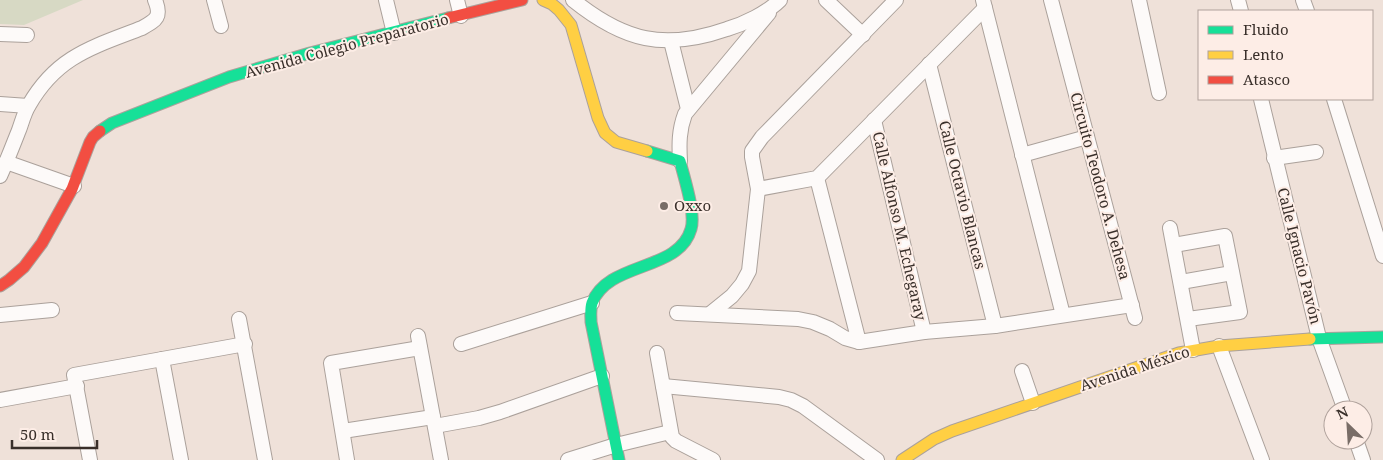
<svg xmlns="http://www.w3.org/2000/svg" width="1383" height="460" viewBox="0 0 1383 460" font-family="'Noto Serif',serif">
<rect width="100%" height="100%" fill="#efe1d9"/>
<!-- green -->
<path fill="#d7d9c4" d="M0,0H83L24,25L0,24Z"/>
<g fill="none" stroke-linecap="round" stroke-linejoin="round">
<defs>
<g id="street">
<path d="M214,0L221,26"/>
<path d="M386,0L394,33"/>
<path d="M457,0L461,16"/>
<path d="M573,0C624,41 664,51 727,29C744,24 767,13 780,0"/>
<path d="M826,0L863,35"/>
<path d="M983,0L1063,315"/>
<path d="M1051,0L1135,318"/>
<path d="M1139,0L1159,93"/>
<path d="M1238,0L1241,11"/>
<path d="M1303,0L1307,11"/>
<path d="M0,34L27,35"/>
<path d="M671,41L688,109"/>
<path d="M929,64L995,326"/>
<path d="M1261,99L1319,338L1345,410"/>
<path d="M1334,99L1383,256"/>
<path d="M0,104L28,106"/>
<path d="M874,120L924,332"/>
<path d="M1022,155L1087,137"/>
<path d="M1274,158L1316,152"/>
<path d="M680,161C679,144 679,130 685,114L769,13"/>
<path d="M6,162L74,186"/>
<path d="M0,176C7,161 13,145 19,130C22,122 24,113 29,105C57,56 93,47 142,28C156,20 162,17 155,0"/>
<path d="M817,178L859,342"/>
<path d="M758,189L817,178L985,8"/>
<path d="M1170,228L1193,350"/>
<path d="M1174,245L1225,236L1240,312L1188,319"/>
<path d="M1181,282L1232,273"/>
<path d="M677,313L798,319L813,322L830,329L845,338L859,342L924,332L995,326L1132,305"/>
<path d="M711,313L732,296L742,284L749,271L758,189L752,157V151L762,137L896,0"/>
<path d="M0,315L52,310"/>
<path d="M239,319L265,460"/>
<path d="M418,336L441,460"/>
<path d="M461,344L592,303"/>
<path d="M1219,346L1262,460"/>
<path d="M657,353L672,437L676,441L713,460"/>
<path d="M162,359L181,460"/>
<path d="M1022,371L1033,403"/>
<path d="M663,386L779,397L791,400L803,406L877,460"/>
<path d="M0,400L77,386"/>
<path d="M435,426L479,418L500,412L602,376"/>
<path d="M343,431L433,417"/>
<path d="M1356,440L1363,460"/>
<path d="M90,460L74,375L245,344"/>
<path d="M347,460L331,363L420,348"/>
<path d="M568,460L616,445L670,432"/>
</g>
<g id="fast">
<path d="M100,131L112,123L229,77L310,53L448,18"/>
<path d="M1310,339L1383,337"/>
<path d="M619,460L591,322C591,316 590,309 592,303C608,261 679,272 691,229C696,213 684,178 680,161L647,151"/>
</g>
<g id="slow">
<path d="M543,0L552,4L559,10L571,25L598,118L605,133L616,142L647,151"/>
<path d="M902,460L934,439L952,431L1179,353L1219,346L1310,339"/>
</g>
<g id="jam">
<path d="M448,18L522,0"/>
<path d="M0,286L9,280L24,267L42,243L72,189L90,142L93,137L100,131"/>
</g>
</defs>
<!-- street casing -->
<use href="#street" stroke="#aba19b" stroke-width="16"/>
<!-- fast casing -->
<use href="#fast" stroke="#aba19b" stroke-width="13"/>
<!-- slow casing -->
<use href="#slow" stroke="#aba19b" stroke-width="13"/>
<!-- jam casing -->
<use href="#jam" stroke="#aba19b" stroke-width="13"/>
<!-- street -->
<use href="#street" stroke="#fdfaf9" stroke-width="14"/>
<!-- fast -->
<use href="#fast" stroke="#16e098" stroke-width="11"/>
<!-- slow -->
<use href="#slow" stroke="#ffcf43" stroke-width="11"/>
<!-- jam -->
<use href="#jam" stroke="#f24e42" stroke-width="11"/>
</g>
<!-- markers -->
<circle fill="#796d67" stroke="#fdede6" stroke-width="2" cx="664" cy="206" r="5"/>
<g text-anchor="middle" stroke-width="4" stroke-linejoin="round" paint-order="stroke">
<!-- street labels -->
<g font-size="15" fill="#392f2a" stroke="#fdede6">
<text transform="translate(347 46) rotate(-15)" y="5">Avenida Colegio Preparatorio</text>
<text transform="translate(1100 186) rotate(75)" y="5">Circuito Teodoro A. Dehesa</text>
<text transform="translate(962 195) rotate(76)" y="5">Calle Octavio Blancas</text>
<text transform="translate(899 226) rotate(77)" y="5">Calle Alfonso M. Echegaray</text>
<text transform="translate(1299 256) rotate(76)" y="5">Calle Ignacio Pavón</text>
<text transform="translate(1135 369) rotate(-18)" y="5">Avenida México</text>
</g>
<!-- poi labels -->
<g font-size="15" fill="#392f2a" stroke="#fdede6" text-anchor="start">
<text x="674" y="211">Oxxo</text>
</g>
</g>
<!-- legend -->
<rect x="1198" y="10" width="175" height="90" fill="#fdede6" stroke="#afa19b"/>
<rect x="1208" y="26" width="25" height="8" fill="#16e098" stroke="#afa19b"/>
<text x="1243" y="35" font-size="15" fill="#392f2a">Fluido</text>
<rect x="1208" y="51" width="25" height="8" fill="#ffcf43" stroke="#afa19b"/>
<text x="1243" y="60" font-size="15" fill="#392f2a">Lento</text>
<rect x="1208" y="76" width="25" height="8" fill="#f24e42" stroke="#afa19b"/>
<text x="1243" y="85" font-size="15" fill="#392f2a">Atasco</text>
<!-- north arrow -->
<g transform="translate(1348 425) rotate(335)"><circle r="24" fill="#fdede6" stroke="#afa19b"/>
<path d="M0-4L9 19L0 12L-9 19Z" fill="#796d67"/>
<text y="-8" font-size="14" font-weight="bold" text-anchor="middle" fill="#392f2a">N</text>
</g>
<!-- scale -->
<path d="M12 440v8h85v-8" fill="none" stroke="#392f2a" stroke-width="2.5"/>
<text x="20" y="440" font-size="15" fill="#392f2a" stroke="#fdede6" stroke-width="4" paint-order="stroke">50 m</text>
</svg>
